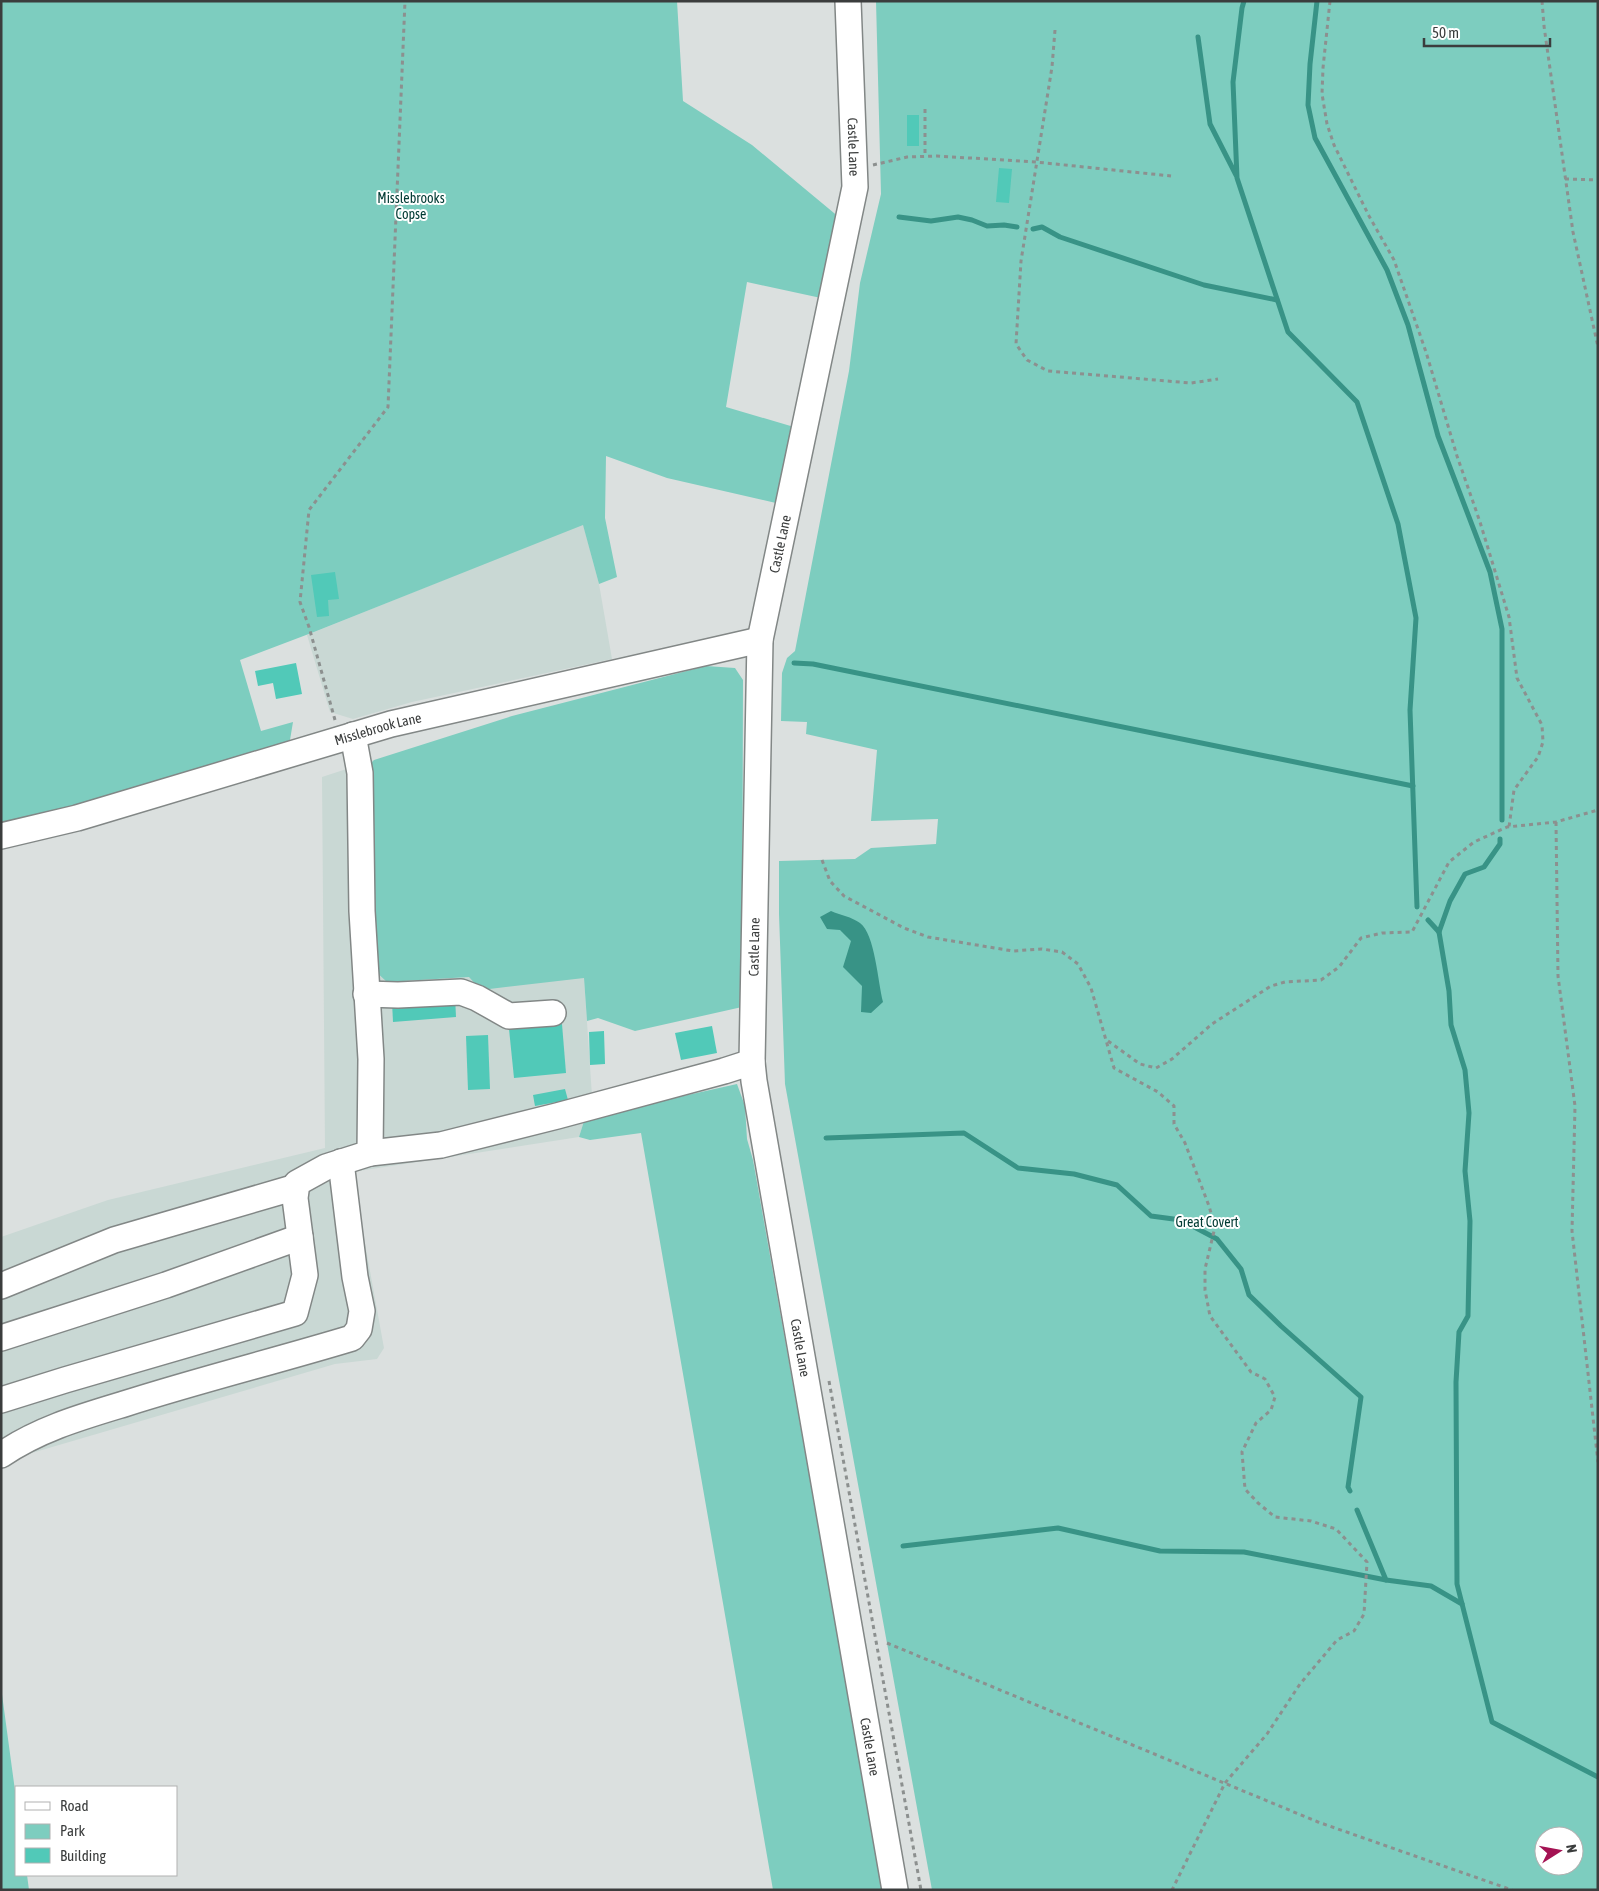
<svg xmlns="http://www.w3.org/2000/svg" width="1599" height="1891" viewBox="0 0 1599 1891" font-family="'Asap Condensed',sans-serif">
<rect width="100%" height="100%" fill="#dbe0df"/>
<!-- built -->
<g fill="#c9d8d4">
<path d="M583,524L599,584L612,659L412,702L353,719L330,712L307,635Z"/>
<path d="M374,760L368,766L387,982L469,977L584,978L592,1096L579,1137L352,1172L384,1348L377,1359L335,1364L1,1462V1237L108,1200L325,1148L322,777Z"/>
</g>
<!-- green -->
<g fill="#7dcdbf" fill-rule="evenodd">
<path d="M1,1H677L683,101L752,145L840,218L821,298L747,282L726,407L794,427L776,503L667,478L606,456L605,518L617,577L599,584L583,525L314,632L240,660L261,731L293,722L290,740L283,744L85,806L1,824Z"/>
<path d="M876,1H1598V1890H932L785,1084L779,914V861L855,859L871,848L936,844L938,819L871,821L877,750L806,734L807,722L781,721L782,673L787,658L795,651L849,371L860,283L881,194ZM1544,1836H1574V1866H1544Z"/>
<path d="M706,666L735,668L743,680L742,1007L635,1031L598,1018L587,1021L584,978L481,990L469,977L387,982L373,969L368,766L374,760L512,716Z"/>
<path d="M737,1084L745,1106L747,1139L753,1160L883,1890H773L641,1133L590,1140L579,1137L585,1118Z"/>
<path d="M1,1687L16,1798V1875H27L29,1890H1Z"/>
</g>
<!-- water -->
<path fill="#389386" d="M831,911C840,915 852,917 860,923C875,934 878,983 883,1002L871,1013L861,1012L862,986L843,967L851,941L840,930L827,929L820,917Z"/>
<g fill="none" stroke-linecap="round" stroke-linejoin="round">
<!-- stream -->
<g stroke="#389386" stroke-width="5">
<path d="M1244,1L1242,8L1233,82L1237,178L1288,332L1357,402L1398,524L1416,618L1410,710L1417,907"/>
<path d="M1317,1L1310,64L1308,105L1315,138L1387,270L1408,325L1438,436L1490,572L1502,629V820"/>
<path d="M1198,37L1210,124L1236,175"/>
<path d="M899,217L931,221L958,217L972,220L987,226L1004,225L1017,227"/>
<path d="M1033,229L1042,227L1060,237L1204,285L1277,300"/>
<path d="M794,663L813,664L1413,786"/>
<path d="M1428,920L1439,932L1449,991L1451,1025L1465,1070L1469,1113L1465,1171L1470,1221L1468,1316L1459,1332L1456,1382L1457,1584L1492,1722L1598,1777"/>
<path d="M1439,932L1450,901L1465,874L1484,867L1500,844V839"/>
<path d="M826,1138L964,1133L1018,1168L1074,1174L1117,1185L1151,1216L1181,1220L1217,1239L1241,1269L1249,1295L1281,1326L1361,1397L1348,1487L1350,1491"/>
<path d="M1357,1510L1386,1580L1431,1586L1462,1604"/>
<path d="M903,1546L1058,1528L1160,1551L1244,1552L1386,1580"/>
</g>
</g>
<!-- building -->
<g fill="#51c9b8">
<rect x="907" y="115" width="12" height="31"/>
<path d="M999,168L1012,169L1009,203L996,202Z"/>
<path d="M335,572L339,599L328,600L329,616L317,617L311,575Z"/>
<path d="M296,663L302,694L276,699L273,683L258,686L255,671Z"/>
<path d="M455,996L456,1017L393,1022L392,1002Z"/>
<path d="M562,1024L566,1073L514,1078L509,1029Z"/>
<path d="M712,1026L717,1053L681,1060L675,1033Z"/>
<path d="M604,1031L605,1064L590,1065L589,1032Z"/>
<path d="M488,1035L490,1089L468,1090L466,1036Z"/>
<path d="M565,1089L568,1100L535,1106L533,1095Z"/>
</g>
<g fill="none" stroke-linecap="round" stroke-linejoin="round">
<defs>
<g id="minor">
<path id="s1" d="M848,1L855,187L760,640L752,1062L754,1081L895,1890"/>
<path id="s2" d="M1,836L77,818L391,724L760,640"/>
<path d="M366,994L398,995L461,992L477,998L509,1016L553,1013"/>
<path d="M370,1153L441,1145L557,1116L724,1071L752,1062"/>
<path d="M1,1286L114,1240L296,1187"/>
<path d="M1,1338L166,1285L300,1237"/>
<path d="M1,1400L65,1380L295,1313L305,1275L295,1198L297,1183L326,1167L370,1153L371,1059L362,911L360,773L353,735"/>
<path d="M1,1455C39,1429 81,1417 124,1404C199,1380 276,1361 352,1338L359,1329L362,1311L355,1277L341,1162"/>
</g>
</defs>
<!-- minor casing -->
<use href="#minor" stroke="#828786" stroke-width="28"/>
<!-- path -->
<g stroke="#8c908f" stroke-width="3" stroke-dasharray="4 4" stroke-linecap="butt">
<path d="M1330,1L1323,68L1322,94L1327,124L1334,145L1369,216L1394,260L1426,352L1457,456L1480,522L1509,617L1517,678L1542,725L1543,742L1538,757L1514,790L1509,827"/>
<path d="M1542,1L1544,26L1573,232L1598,347"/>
<path d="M1055,30L1052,67L1021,261L1016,344L1027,360L1048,371L1191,383L1218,379"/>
<path d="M925,109V157"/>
<path d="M873,165L907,157L937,156L1036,162L1171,176"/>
<path d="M1565,179L1598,180"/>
<path d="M335,720L309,627L300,602L309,510L388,407L405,1"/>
<path d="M1556,822L1558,976L1575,1106L1572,1231L1598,1462"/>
<path d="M822,860L830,881L844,896L904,928L928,937L1013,951L1042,949L1062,952L1078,964L1091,988L1114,1068L1158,1092L1174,1106V1124L1185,1143L1209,1206L1215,1227L1205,1269V1290L1210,1316L1251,1372L1265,1379L1275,1397L1271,1410L1256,1423L1242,1452L1245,1489L1258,1503L1275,1517L1311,1521L1336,1529L1367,1562L1364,1614L1354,1631L1337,1640L1300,1684L1267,1734L1225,1783L1172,1890"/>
<path d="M1108,1041L1140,1064L1156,1068L1172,1059L1212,1024L1271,986L1285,982L1321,980L1339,967L1361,938L1382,933L1412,932L1449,862L1474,842L1507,827L1556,822L1598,810"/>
<path d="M829,1381L921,1890"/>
<path d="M887,1643L1318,1822L1512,1890"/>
</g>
<!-- minor -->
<use href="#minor" stroke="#fff" stroke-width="25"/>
</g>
<g text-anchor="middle" stroke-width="4" stroke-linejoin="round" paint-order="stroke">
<!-- street labels -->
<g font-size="14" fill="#3b3d3d" stroke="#fff">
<text dy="5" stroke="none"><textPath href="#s1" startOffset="146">Castle Lane</textPath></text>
<text transform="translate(780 544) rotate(-78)" y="5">Castle Lane</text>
<text dy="5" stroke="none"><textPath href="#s2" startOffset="392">Misslebrook Lane</textPath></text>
<text transform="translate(754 947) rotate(-89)" y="5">Castle Lane</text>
<text dy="5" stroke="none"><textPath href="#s1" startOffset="1361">Castle Lane</textPath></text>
<text dy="5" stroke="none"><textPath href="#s1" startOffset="1766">Castle Lane</textPath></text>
</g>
<!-- park labels -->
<g font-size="14" fill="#003a33" stroke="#fff">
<text x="411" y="203">Misslebrooks<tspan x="411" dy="16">Copse</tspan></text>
<text x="1207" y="1227">Great Covert</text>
</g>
</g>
<!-- border -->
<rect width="1599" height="1891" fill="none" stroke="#3b3d3d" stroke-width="5"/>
<!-- legend -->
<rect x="15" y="1786" width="162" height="90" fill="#ffffff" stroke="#b1b1b1"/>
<rect x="25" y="1802" width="25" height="8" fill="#ffffff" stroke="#b1b1b1"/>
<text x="60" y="1811" font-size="15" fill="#3b3d3d">Road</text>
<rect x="25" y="1824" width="25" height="15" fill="#7dcdbf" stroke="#b1b1b1"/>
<text x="60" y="1836" font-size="15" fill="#3b3d3d">Park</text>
<rect x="25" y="1848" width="25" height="15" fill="#51c9b8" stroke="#b1b1b1"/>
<text x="60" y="1861" font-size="15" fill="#3b3d3d">Building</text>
<!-- north arrow -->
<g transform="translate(1559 1851) rotate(79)"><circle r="24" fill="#ffffff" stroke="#b1b1b1"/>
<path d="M0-4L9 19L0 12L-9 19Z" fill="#a41253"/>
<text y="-8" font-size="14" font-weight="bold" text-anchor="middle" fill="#3b3d3d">N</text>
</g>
<!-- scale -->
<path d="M1424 38v8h126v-8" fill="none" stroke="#3b3d3d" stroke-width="2.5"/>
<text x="1432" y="38" font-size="15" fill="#3b3d3d" stroke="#ffffff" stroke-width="4" paint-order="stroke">50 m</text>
</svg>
